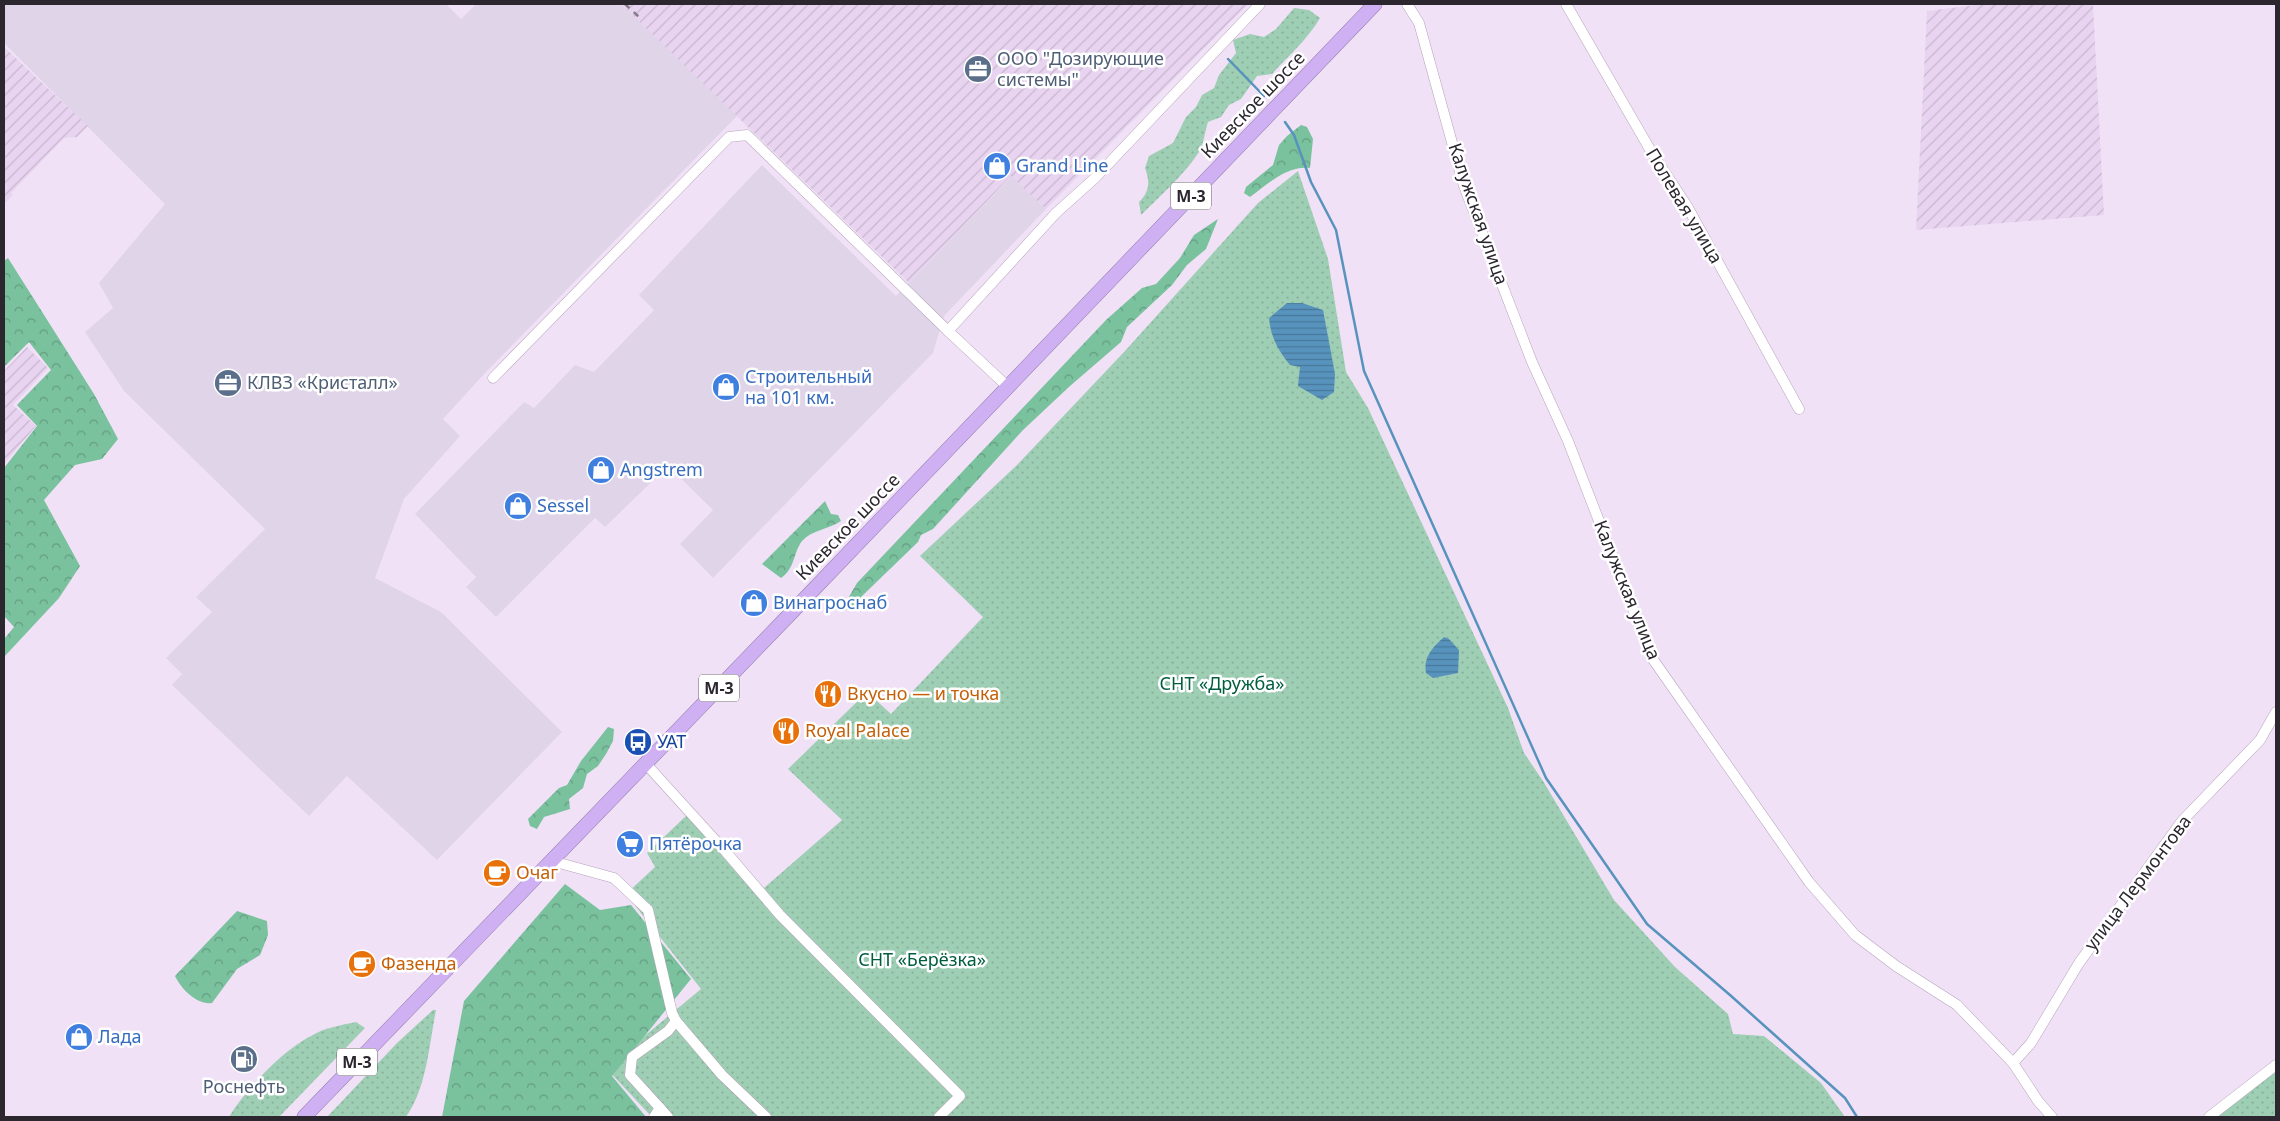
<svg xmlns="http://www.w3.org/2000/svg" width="2280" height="1121" viewBox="0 0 2280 1121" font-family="'Noto Sans',sans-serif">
<defs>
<pattern id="industrial-furrows" width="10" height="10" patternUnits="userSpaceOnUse" patternTransform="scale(1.25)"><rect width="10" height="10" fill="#e8d4f0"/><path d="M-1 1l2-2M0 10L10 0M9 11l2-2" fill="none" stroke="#c7b6ce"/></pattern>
<pattern id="grass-dots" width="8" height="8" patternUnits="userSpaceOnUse" patternTransform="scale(1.25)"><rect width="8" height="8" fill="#9eceb4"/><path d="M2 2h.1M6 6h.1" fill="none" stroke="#88b19b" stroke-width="1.8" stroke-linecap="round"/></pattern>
<pattern id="forest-crowns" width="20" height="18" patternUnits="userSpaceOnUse" patternTransform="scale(1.25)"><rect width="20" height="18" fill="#7ac19e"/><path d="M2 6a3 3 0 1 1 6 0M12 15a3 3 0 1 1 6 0" fill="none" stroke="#649d81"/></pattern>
<pattern id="water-rules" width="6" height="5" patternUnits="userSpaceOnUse" patternTransform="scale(1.25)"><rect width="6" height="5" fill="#5793bd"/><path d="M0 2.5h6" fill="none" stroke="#48789a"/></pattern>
</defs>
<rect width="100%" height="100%" fill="#f1e1f7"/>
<!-- commercial -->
<g fill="#e0d4e8">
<path d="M4,4H446L461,19L476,4H621L738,115L486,372L443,419L460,436L404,499L375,578L441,612L562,732L437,860L347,776L309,816L172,685L182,674L166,658L212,612L196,597L265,529L124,391L85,332L113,308L99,283L165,204L4,43Z"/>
<path d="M762,165L896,296L1012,176L1046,209L944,316L933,353L713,578L680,544L713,510L668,466L605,527L595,518L496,617L466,587L476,577L415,514L524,402L534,408L575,365L594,372L654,310L639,295Z"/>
</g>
<!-- industrial -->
<g fill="url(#industrial-furrows)">
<path d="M621,4H1248L1046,209L1011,176L909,283Z"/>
<path d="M1984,4H2093L2104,215L1916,230L1927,11Z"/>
<path d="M4,47L88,126L77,137L64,138L11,193L13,195L4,204Z"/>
<path d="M27,347L48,368L13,405L36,426L4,464V371Z"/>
</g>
<!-- grass -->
<g fill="url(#grass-dots)">
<path d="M1294,8L1309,10L1320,18C1308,39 1288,56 1272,74L1257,76L1241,99L1229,105L1221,117L1208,122C1205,131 1203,146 1199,152C1184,175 1161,195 1141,215L1139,202C1150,191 1150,182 1145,168L1149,156L1173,143L1186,117L1196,107L1202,95L1214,88L1219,75L1236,53L1233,40L1250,34L1264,37L1276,29Z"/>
<path d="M1298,171L1328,259L1346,372L1368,408L1508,708L1524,753L1543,781L1614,900L1675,967L1728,1014L1733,1034L1764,1036L1821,1083L1845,1117H649L650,1115L606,1068L701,989L626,894L655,867L647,853L687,815L756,895L842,820L788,769L867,692L891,714L983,617L920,556L1017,465L1125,351L1258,203Z"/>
<path d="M433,1010H436C429,1045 427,1087 406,1117H327L397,1043Z"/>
<path d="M356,1022L365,1028L279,1117H229C245,1090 283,1050 311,1036C324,1028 341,1025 356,1022Z"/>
<path d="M2276,1068V1117H2216Z"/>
</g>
<!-- forest -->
<g fill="url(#forest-crowns)">
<path d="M1301,125L1307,127L1313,139L1310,168C1287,165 1268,184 1250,197L1244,193L1246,187L1273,165L1279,145L1287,136Z"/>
<path d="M1218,219L1206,249L1187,265L1172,285L1127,327L1121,342L1070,386L1023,430L933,529L921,535L918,542L862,596L853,608L846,610V602L857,583L1106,320L1142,288L1156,284L1180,258L1194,235Z"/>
<path d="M8,258L94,394L118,439L102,459L75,465L44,500L80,566L59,598L4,657V639L14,627L4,616V468L37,426L17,405L51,370L29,342L4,367V261Z"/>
<path d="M825,501L831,514L838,515L841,521C829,529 812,530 802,541C793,553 795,569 781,578L762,564Z"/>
<path d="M608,727L614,729L613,741L606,754L598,766L587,774L583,788L569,799L570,809L544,817L537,829L530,826L528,819L559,788L567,785L581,761Z"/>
<path d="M565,884L600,910L631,905L691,979L612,1076L646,1117H442L464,1001Z"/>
<path d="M237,911L267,921L268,935L260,955L237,969L212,1003C197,1005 182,990 175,976Z"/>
</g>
<!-- water -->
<g fill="url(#water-rules)">
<path d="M1287,303H1302L1323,310L1335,374L1334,392L1322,400L1298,386L1300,367L1290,365C1278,350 1271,338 1269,318Z"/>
<path d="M1444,637L1449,639L1459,650L1458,673L1433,678L1426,673C1423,657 1433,647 1444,637Z"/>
</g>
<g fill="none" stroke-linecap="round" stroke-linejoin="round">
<!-- stream -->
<g stroke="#5793bd" stroke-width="2.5">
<path d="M1228,59L1264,96"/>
<path d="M1285,122L1294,135L1311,182L1336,230L1364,371L1546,778L1647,924L1730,995L1845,1098L1857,1117"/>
</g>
<defs>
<g id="minor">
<path d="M1407,4L1419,23L1464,186L1532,362L1568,441L1652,658L1809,882L1855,935L1896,966L1957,1005L2013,1063L2038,1101L2052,1117"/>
<path d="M1566,4L1652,153L1687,206L1799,409"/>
<path d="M493,378L729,137L747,135L948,331"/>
<path d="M1008,387L948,331L1056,213L1095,178L1260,4"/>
<path d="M646,764L726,852L780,915L960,1096L939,1117"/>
<path d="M552,861L614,878L648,910L672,1013L676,1021L722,1075L766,1117"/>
<path d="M2013,1063L2031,1043L2079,963L2182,821L2260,740L2276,712"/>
<path d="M660,1108L668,1117"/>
<path d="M654,1117L660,1108L630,1075L632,1057L668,1031L676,1021"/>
<path d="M2209,1117L2276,1065"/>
</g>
<path id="highway" d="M304,1117L792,612L1375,4"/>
</defs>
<!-- minor casing -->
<use href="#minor" stroke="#b4a5b9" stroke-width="11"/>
<!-- highway casing -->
<use href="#highway" stroke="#9580ae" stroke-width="15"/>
<!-- minor -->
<use href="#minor" stroke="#fff" stroke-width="10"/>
<!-- highway -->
<use href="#highway" stroke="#ceb0f3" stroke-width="14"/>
<!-- rail -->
<path stroke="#857b8a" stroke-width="2.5" stroke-dasharray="6 6" stroke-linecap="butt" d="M625,4L639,17"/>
</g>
<!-- icons -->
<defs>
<symbol id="office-disc" viewBox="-11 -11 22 22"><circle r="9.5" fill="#5c6f8a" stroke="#fff"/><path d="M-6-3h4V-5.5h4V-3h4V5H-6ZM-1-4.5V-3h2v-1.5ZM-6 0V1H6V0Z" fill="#fff"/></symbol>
<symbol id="shop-disc" viewBox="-11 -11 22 22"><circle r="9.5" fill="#3f7fe0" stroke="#fff"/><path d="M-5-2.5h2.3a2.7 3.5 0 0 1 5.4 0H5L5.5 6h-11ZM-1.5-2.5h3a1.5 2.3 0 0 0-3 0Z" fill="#fff"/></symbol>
<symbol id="restaurant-disc" viewBox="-11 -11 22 22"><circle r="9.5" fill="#e8710a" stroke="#fff"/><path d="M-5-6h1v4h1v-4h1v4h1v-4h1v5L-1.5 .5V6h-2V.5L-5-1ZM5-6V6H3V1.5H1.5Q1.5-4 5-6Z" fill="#fff"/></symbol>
<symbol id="bus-disc" viewBox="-11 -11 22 22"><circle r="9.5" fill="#1a4fb4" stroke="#fff"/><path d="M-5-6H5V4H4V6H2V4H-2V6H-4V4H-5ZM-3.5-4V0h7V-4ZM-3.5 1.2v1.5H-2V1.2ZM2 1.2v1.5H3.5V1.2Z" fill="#fff"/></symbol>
<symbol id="supermarket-disc" viewBox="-11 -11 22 22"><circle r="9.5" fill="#3f7fe0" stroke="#fff"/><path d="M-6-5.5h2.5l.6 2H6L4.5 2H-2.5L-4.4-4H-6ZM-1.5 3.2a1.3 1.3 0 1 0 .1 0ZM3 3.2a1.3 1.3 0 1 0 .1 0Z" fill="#fff"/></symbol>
<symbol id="cafe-disc" viewBox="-11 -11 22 22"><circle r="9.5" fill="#e8710a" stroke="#fff"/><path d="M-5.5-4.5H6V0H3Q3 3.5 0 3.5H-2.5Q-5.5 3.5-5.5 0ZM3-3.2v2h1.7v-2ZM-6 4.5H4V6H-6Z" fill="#fff"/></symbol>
<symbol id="fuel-disc" viewBox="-11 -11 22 22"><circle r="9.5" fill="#5c6f8a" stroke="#fff"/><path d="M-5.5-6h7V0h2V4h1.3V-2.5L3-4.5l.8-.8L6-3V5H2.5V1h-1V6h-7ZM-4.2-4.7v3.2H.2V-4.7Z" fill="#fff"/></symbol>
</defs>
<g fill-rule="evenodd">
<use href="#office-disc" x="962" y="53" width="32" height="32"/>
<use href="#shop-disc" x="981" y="150" width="32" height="32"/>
<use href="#office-disc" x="212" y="367" width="32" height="32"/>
<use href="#shop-disc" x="710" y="371" width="32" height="32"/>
<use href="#shop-disc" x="585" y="454" width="32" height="32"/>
<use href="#shop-disc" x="502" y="490" width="32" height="32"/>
<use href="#shop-disc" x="738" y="587" width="32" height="32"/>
<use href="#restaurant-disc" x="812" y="678" width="32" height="32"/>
<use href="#restaurant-disc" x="770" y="715" width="32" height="32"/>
<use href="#bus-disc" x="622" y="726" width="32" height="32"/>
<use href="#supermarket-disc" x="614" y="828" width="32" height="32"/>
<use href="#cafe-disc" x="481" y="857" width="32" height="32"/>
<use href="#cafe-disc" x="346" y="948" width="32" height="32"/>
<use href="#shop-disc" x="63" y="1021" width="32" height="32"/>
<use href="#fuel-disc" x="228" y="1043" width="32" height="32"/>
</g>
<g text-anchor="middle" stroke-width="5" stroke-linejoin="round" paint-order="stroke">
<!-- shield labels -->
<g fill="#fff" stroke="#6b676d" stroke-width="1">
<rect x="1171" y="182.5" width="40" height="27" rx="4"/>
<rect x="699" y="674.5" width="40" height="27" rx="4"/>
<rect x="337" y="1048.5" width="40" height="27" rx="4"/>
</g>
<g font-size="16" font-weight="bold" fill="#2c262f">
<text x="1191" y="202">М-3</text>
<text x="719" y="694">М-3</text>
<text x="357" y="1068">М-3</text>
</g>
<!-- service labels -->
<g font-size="18" fill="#4e5e75" stroke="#fff" text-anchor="start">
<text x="997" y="65">ООО "Дозирующие<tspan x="997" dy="21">системы"</tspan></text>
<text x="247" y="389">КЛВЗ «Кристалл»</text>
<text x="244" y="1093" text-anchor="middle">Роснефть</text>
</g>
<!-- street labels -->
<g font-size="18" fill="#2c262f" stroke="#fff">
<text transform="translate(1253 105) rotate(-46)" y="6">Киевское шоссе</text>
<text transform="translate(1684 206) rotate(59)" y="6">Полевая улица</text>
<text transform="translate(1478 214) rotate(71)" y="6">Калужская улица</text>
<text transform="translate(848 527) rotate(-46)" y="6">Киевское шоссе</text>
<text transform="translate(1627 590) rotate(68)" y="6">Калужская улица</text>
<text transform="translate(2138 883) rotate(-53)" y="6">улица Лермонтова</text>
</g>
<!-- shop labels -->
<g font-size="18" fill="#366cbe" stroke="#fff" text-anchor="start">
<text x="1016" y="172">Grand Line</text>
<text x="745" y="383">Строительный<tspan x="745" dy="21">на 101 км.</tspan></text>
<text x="620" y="476">Angstrem</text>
<text x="537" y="512">Sessel</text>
<text x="773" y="609">Винагроснаб</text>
<text x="649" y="850">Пятёрочка</text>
<text x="98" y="1043">Лада</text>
</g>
<!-- park labels -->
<g font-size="18" fill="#005e3e" stroke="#fff">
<text x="1222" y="690">СНТ «Дружба»</text>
<text x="922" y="966">СНТ «Берёзка»</text>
</g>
<!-- food labels -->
<g font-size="18" fill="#c56008" stroke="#fff" text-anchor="start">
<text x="847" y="700">Вкусно — и точка</text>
<text x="805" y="737">Royal Palace</text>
<text x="516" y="879">Очаг</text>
<text x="381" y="970">Фазенда</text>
</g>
<!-- transit labels -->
<g font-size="18" fill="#164399" stroke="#fff" text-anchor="start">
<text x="657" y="748">УАТ</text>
</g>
</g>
<!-- border -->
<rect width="2280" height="1121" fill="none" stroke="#2c262f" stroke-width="10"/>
</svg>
